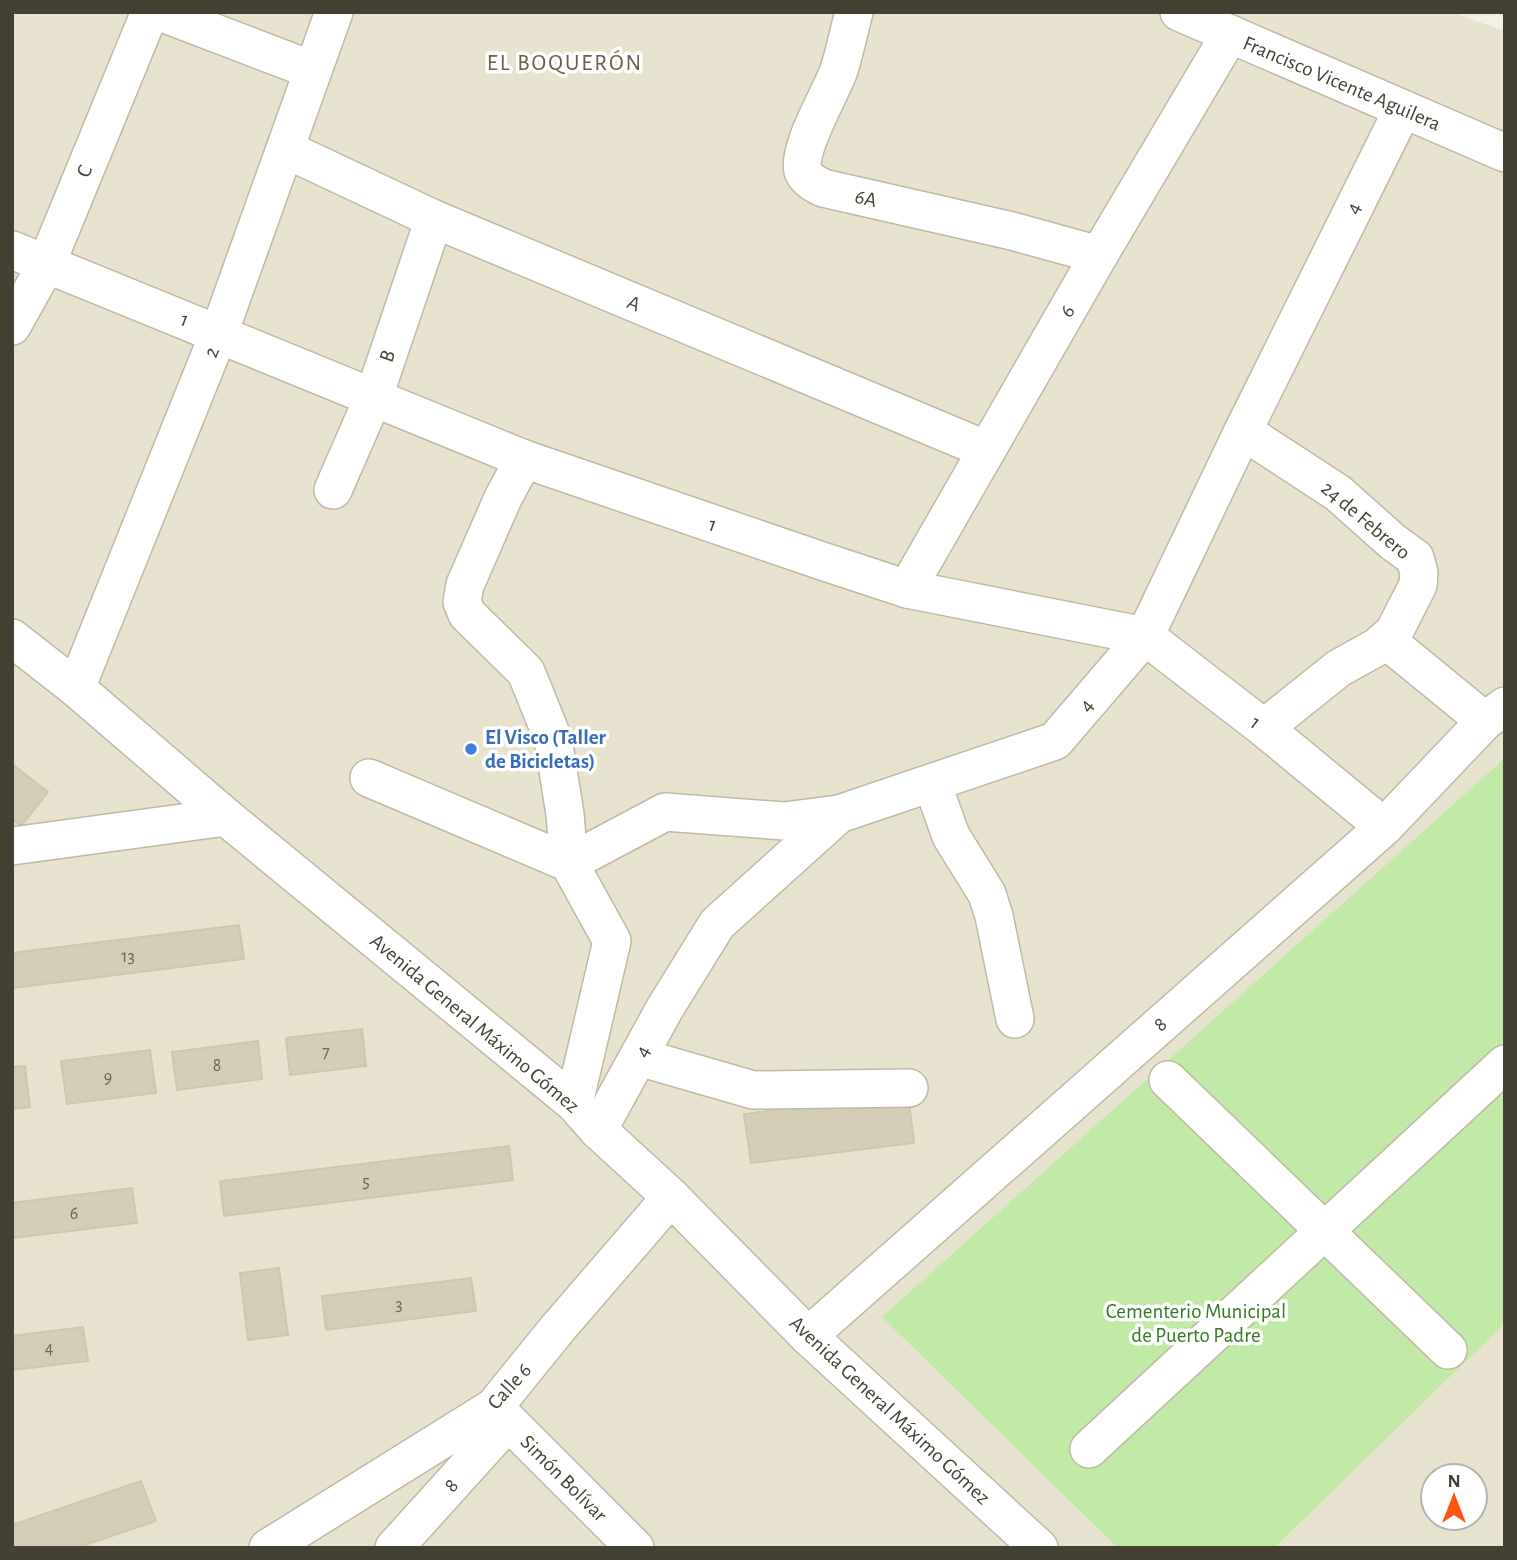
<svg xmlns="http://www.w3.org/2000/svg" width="1517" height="1560" viewBox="0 0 1517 1560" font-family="'Alegreya Sans',sans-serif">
<rect width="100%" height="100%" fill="#f2f0e2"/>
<!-- residential -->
<path fill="#e7e3cf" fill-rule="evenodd" d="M12,12H1450L1505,31V1548H12ZM1433,1476H1475V1518H1433Z"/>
<!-- green -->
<path fill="#c2eaa7" d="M1505,758V1323L1274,1548H1118L882,1317Z"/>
<!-- building -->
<g fill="#d4cdb6" stroke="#d0c6a9" stroke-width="2">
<path d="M12,764L48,792L21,826L12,819Z"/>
<path d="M239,925L244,959L12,988V953Z"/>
<path d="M362,1029L366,1066L290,1075L286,1038Z"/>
<path d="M258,1041L262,1079L177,1090L172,1052Z"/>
<path d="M150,1050L156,1093L67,1104L61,1061Z"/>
<path d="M25,1066L30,1107L12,1109V1067Z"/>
<path d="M908,1094L914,1143L751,1163L744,1114Z"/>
<path d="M509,1146L513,1180L224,1216L220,1181Z"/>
<path d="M132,1188L137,1223L12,1238V1203Z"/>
<path d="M279,1268L288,1335L248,1340L240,1273Z"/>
<path d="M471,1278L476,1311L326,1330L322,1296Z"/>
<path d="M83,1327L88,1361L12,1370V1336Z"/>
<path d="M141,1481L156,1521L76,1548H12V1525Z"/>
</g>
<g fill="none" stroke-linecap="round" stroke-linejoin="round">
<defs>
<g id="minor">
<path d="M160,12L312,70"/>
<path d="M854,12C849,31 845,51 839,70C831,93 797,148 803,171C806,179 815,184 823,188L1012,231L1099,255"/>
<path d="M1179,12L1505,153"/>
<path d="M285,149L434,219L987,450"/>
<path d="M12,250L524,459L822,561L907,589L1145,636L1264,728L1384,827"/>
<path d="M12,326L46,265L150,12"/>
<path d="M1243,431L1338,493L1393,542L1415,558L1419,573L1418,585L1394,632L1377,647L1339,668L1264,728"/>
<path d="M524,459L503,498L465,585L462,602L467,614L526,672L553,739L565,814L569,863L612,941L574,1103"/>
<path d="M333,490L374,396L434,219"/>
<path d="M907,589L1099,255L1230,34"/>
<path d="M12,638L76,688L226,817L574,1103L598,1130L671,1197L808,1336L1039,1548"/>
<path d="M1386,640L1485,721"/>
<path d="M76,688L219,333L334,12"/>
<path d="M369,778L569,863"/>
<path d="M932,783L951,836L987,894L994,916L1015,1019"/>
<path d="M12,846L226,817"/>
<path d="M569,863L665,812L784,821L839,814"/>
<path d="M639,1057L753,1090L909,1088"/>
<path d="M1168,1080L1448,1350"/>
<path d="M598,1130L665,1008L717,924L839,814L1055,741L1145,636L1243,431L1403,109"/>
<path d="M808,1336L1384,827L1485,721L1505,706"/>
<path d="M494,1407L635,1548"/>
<path d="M1089,1449L1505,1064"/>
<path d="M268,1548L494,1407L558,1328L671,1197"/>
<path d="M394,1548L508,1422"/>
</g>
</defs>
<!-- minor casing -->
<use href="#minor" stroke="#beb9a4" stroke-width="40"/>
<!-- minor -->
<use href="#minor" stroke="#fff" stroke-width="37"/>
</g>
<!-- markers -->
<circle fill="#3f7fe0" stroke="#fff" stroke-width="2.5" cx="471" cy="749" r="7"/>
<g text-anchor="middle" stroke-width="7" stroke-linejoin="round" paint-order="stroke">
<!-- number labels -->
<g font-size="18" fill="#686353">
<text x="128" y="962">13</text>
<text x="326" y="1058">7</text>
<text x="217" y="1071">8</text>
<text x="108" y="1083">9</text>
<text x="366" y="1187">5</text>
<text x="74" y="1219">6</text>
<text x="399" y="1310">3</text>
<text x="49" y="1354">4</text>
</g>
<!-- street labels -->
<g font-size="21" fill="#444032" stroke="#fff">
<text transform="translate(1342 83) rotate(23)" y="7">Francisco Vicente Aguilera</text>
<text transform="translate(84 171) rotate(-68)" y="7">C</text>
<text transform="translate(866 198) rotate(13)" y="7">6A</text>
<text transform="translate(1353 208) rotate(-64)" y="7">4</text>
<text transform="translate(634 303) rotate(23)" y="7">A</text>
<text transform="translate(1067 311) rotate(-60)" y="7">6</text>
<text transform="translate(185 319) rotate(21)" y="7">1</text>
<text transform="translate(211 352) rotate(-68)" y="7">2</text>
<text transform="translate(387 356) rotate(-71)" y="7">B</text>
<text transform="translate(1366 520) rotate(40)" y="7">24 de Febrero</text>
<text transform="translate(713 524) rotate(19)" y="7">1</text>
<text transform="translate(1086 705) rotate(-50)" y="7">4</text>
<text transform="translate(1256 722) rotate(38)" y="7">1</text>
<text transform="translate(475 1023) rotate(40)" y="7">Avenida General Máximo Gómez</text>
<text transform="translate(1160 1024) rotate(-41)" y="7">8</text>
<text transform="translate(642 1051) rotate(-61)" y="7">4</text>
<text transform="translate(509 1386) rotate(-48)" y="7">Calle 6</text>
<text transform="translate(890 1410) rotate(43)" y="7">Avenida General Máximo Gómez</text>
<text transform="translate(564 1478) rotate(45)" y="7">Simón Bolívar</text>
<text transform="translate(451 1485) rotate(-48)" y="7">8</text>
</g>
<!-- shop labels -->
<g font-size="21" font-weight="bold" fill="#366cbe" stroke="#fff" text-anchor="start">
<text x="485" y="744">El Visco (Taller<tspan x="485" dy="24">de Bicicletas)</tspan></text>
</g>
<!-- park labels -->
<g font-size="21" fill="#367922" stroke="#fff">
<text x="1196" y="1318">Cementerio Municipal<tspan x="1196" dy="24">de Puerto Padre</tspan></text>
</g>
<!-- neighbourhood labels -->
<g font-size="23" letter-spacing="2" fill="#676049" stroke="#fff">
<text x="565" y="70">EL BOQUERÓN</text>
</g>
</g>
<!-- border -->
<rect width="1517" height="1560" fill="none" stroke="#444032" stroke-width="28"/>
<!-- north arrow -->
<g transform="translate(1454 1497)"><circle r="33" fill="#ffffff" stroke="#b4b3ad" stroke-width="2"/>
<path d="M0-5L12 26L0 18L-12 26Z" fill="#ff550c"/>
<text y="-10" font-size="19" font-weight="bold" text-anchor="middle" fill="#444032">N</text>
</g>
</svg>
